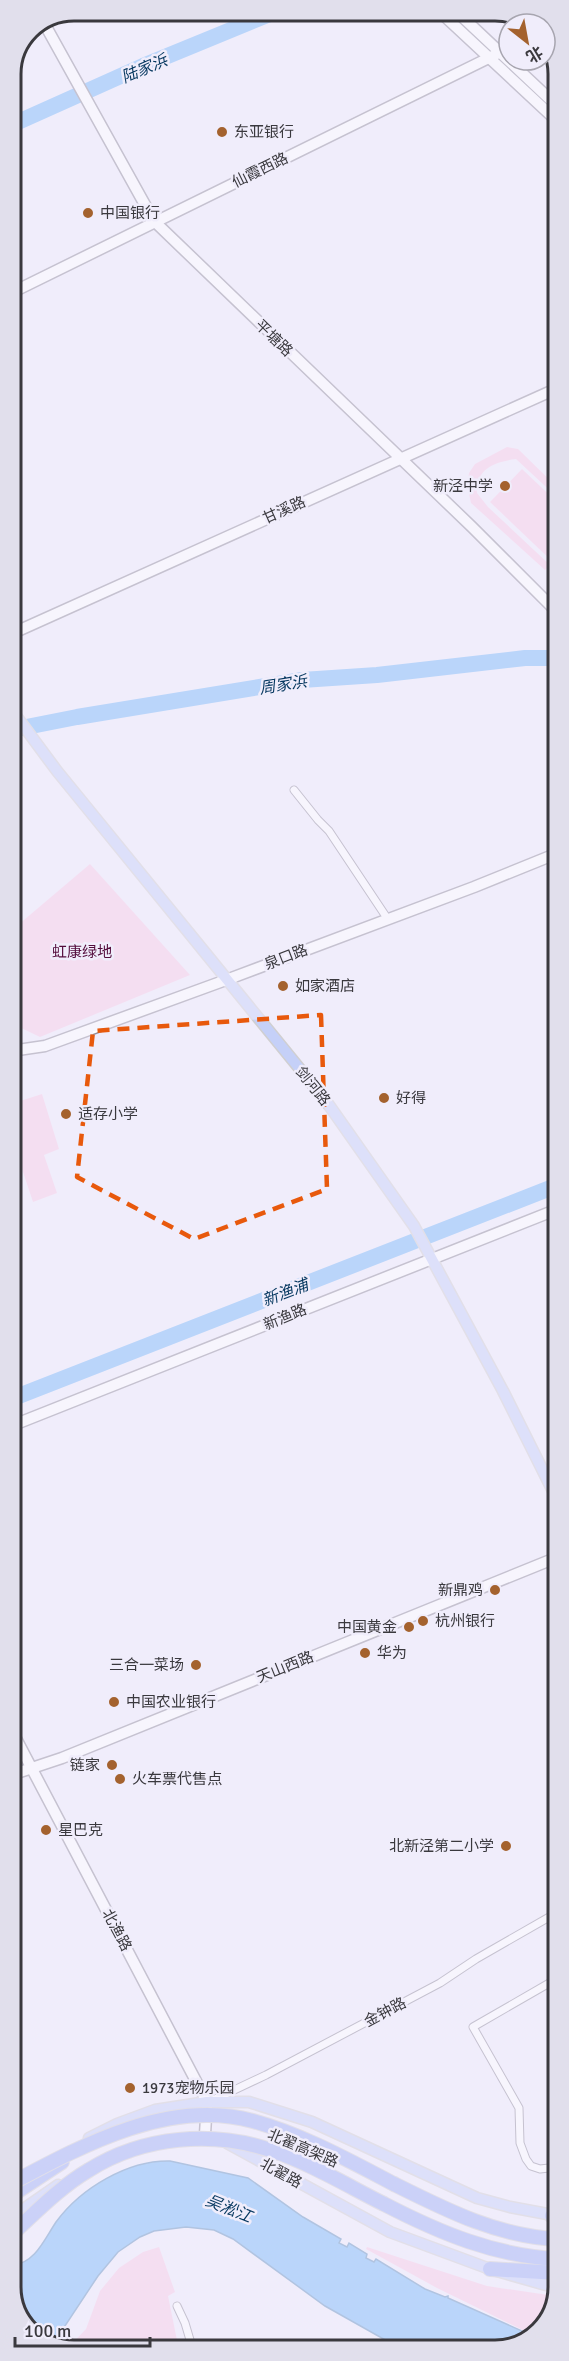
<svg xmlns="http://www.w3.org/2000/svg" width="569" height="2361" viewBox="0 0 569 2361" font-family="Signika,'Noto Sans SC',sans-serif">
<rect width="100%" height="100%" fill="#f0edfb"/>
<!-- green -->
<g fill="#f9cde5">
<path d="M507,447L518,449L558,488V498L516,459C495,462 476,468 477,493L488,507L550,565L545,570L471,503L467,484L469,473L475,464Z"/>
<path d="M522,469L558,503V561L555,564L490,502Z"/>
<path d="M90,864L190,975L40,1037L17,1026L11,992V931Z"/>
<path d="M42,1094L59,1149L44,1155L57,1193L33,1202L20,1163L15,1165L11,1153V1104Z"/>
<path d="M159,2247L175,2292L168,2296L179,2350H66L86,2329L100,2291L119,2268L143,2252Z"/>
<path d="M367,2247L487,2286L555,2296L543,2329L533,2335L437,2288L366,2249Z"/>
</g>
<!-- water -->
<path fill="#78b9f8" stroke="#6593c0" stroke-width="1.5" d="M170,2161L248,2178L303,2217L341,2239L339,2243L347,2247L349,2243L367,2254L366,2258L374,2262L376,2259L425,2289L445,2297L448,2296V2298L531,2335L507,2349L403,2350L325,2306L233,2239L214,2230L186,2227L154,2231L140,2237L118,2252L98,2276L53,2344L32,2335L12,2299V2266C36,2262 44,2240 56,2222C81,2188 128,2160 170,2161Z"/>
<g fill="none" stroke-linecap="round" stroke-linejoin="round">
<!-- river -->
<g stroke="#78b9f8" stroke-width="16">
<path d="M11,121L18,122L143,66L277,11"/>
<path d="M11,730L77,717L302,680L377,675L525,658H558"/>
<path d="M11,1399L558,1185"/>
</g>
<defs>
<g id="street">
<path d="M294,790L318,820L329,831L387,918"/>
<path d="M558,1978L473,2027L519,2108L520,2143L526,2159L531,2166L540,2169L558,2167"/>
<path d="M213,2100L266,2075L440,1983L476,1959L558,1912"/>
<path d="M177,2306L185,2323L193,2350"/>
</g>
<g id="secondary">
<path d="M439,11L557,121"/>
<path d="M456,11L557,106"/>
<path d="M44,23L154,221L472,527L558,613"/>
<path d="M11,293L509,48"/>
<path d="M11,634L558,388"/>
<path d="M11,1051L45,1046L226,980L474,887L558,853"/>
<path d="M11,1426L558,1209"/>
<path d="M11,1729L207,2102L205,2134"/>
<path d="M11,1775L62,1758L558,1557"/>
</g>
<g id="primary">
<path d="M11,709L57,771L326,1101L414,1226L503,1391L558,1501"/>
<path d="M89,2138L117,2124L155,2110L207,2102H249L312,2122L477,2198L510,2207L558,2216"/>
<path d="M227,2143L390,2232L490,2269L546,2285H558"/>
<path d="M12,2217L58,2185"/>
</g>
<g id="highway">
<path d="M394,2184C446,2210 499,2237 558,2239"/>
<path d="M12,2195L62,2162"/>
<path d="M384,2204C440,2233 495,2256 558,2259"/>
<path d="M552,2216L558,2217"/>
<path d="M490,2269L558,2273"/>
</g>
</defs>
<!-- street casing -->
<use href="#street" stroke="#928f9c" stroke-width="9"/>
<!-- secondary casing -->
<use href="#secondary" stroke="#928f9c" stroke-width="13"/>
<!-- primary casing -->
<use href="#primary" stroke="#d0cfd1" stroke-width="13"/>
<!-- highway casing -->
<use href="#highway" stroke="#d0cfd1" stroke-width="16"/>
<!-- street -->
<use href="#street" stroke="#fff" stroke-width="7"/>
<!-- secondary -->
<use href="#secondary" stroke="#fff" stroke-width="10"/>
<!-- primary -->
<use href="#primary" stroke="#c5d0f8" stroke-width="10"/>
<!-- highway -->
<use href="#highway" stroke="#9eb0f4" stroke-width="14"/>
<defs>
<g id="highway-bridge">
<path d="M12,2183C83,2145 169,2098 253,2121C303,2135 348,2160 394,2184"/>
<path d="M12,2234C36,2212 60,2187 89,2170C143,2136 213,2130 273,2151C312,2164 348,2186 384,2204"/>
</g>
</defs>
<!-- highway-bridge casing -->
<use href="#highway-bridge" stroke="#d0cfd1" stroke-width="16" stroke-linecap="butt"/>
<!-- highway-bridge -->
<use href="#highway-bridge" stroke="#9eb0f4" stroke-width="14"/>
</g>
<!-- marked area -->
<path d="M0 0H569V2361H0ZM321,1015L327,1189L194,1239L77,1177L93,1031Z" fill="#f0edfb" fill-opacity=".55" fill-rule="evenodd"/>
<path fill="none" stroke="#e8590c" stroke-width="4.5" stroke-dasharray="12 8" stroke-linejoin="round" d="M321,1015L327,1189L194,1239L77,1177L93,1031Z"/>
<!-- markers -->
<g fill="#a4622e" stroke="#f0edfb" stroke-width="2">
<circle cx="222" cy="132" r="6"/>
<circle cx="88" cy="213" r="6"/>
<circle cx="505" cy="486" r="6"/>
<circle cx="283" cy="986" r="6"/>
<circle cx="384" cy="1098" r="6"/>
<circle cx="66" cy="1114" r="6"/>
<circle cx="495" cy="1590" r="6"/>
<circle cx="423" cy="1621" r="6"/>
<circle cx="409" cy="1627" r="6"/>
<circle cx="365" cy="1653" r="6"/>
<circle cx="196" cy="1665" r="6"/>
<circle cx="114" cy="1702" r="6"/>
<circle cx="112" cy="1765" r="6"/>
<circle cx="120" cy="1779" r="6"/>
<circle cx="46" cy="1830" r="6"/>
<circle cx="506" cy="1846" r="6"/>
<circle cx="130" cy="2088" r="6"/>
</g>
<g text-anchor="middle" stroke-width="5" stroke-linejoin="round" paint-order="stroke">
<!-- poi labels -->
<g font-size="15" fill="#3a393e" stroke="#f0edfb" text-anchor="start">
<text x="234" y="137">东亚银行</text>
<text x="100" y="218">中国银行</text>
<text x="493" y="491" text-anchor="end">新泾中学</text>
<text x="295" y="991">如家酒店</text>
<text x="396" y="1103">好得</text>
<text x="78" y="1119">适存小学</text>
<text x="483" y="1595" text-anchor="end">新鼎鸡</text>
<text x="435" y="1626">杭州银行</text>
<text x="397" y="1632" text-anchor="end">中国黄金</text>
<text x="377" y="1658">华为</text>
<text x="184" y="1670" text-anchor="end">三合一菜场</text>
<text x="126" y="1707">中国农业银行</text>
<text x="100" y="1770" text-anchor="end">链家</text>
<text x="132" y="1784">火车票代售点</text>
<text x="58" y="1835">星巴克</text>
<text x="494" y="1851" text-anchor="end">北新泾第二小学</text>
<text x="142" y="2093">1973宠物乐园</text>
</g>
<!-- street labels -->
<g font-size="15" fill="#3a393e" stroke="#f0edfb">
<text transform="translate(260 170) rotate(-26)" y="5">仙霞西路</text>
<text transform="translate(274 338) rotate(44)" y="5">平塘路</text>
<text transform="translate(284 510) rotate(-24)" y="5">甘溪路</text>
<text transform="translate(286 957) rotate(-21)" y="5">泉口路</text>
<text transform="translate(313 1086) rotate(51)" y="5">剑河路</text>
<text transform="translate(285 1317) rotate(-22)" y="5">新渔路</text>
<text transform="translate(285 1667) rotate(-22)" y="5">天山西路</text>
<text transform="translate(117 1930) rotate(62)" y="5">北渔路</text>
<text transform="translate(385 2012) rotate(-28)" y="5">金钟路</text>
<text transform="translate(303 2148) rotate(23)" y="5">北翟高架路</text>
<text transform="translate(281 2173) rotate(29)" y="5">北翟路</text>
</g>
<!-- park labels -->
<g font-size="15" fill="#530c3c" stroke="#f0edfb">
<text x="82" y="957">虹康绿地</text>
</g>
<!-- water labels -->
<g font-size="16" font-style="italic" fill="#05375f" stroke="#f0edfb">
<text transform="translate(144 68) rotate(-23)" y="6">陆家浜</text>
<text transform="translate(283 684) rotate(-9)" y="6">周家浜</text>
<text transform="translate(285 1292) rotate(-21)" y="6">新渔浦</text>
<text transform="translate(229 2208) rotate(22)" y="6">吴淞江</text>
</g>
</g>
<!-- crop -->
<path d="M0 0H569V2361H0ZM74 21H495A53 53 0 0 1 548 74V2287A53 53 0 0 1 495 2340H74A53 53 0 0 1 21 2287V74A53 53 0 0 1 74 21Z" fill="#e1dfec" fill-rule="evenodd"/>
<path fill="none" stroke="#3a393e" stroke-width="3" d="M74 21H495A53 53 0 0 1 548 74V2287A53 53 0 0 1 495 2340H74A53 53 0 0 1 21 2287V74A53 53 0 0 1 74 21Z"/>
<!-- north arrow -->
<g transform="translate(527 42) rotate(149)"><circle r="28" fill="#f0edfb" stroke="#a7a5af" stroke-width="1.5"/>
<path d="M0-4.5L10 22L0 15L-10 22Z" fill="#a4622e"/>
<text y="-9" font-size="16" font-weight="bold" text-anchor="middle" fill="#3a393e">北</text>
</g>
<!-- scale -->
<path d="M15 2337v9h135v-9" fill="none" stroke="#3a393e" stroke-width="3"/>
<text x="24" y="2337" font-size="18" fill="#3a393e" stroke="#f0edfb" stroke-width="4.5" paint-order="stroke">100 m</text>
</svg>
